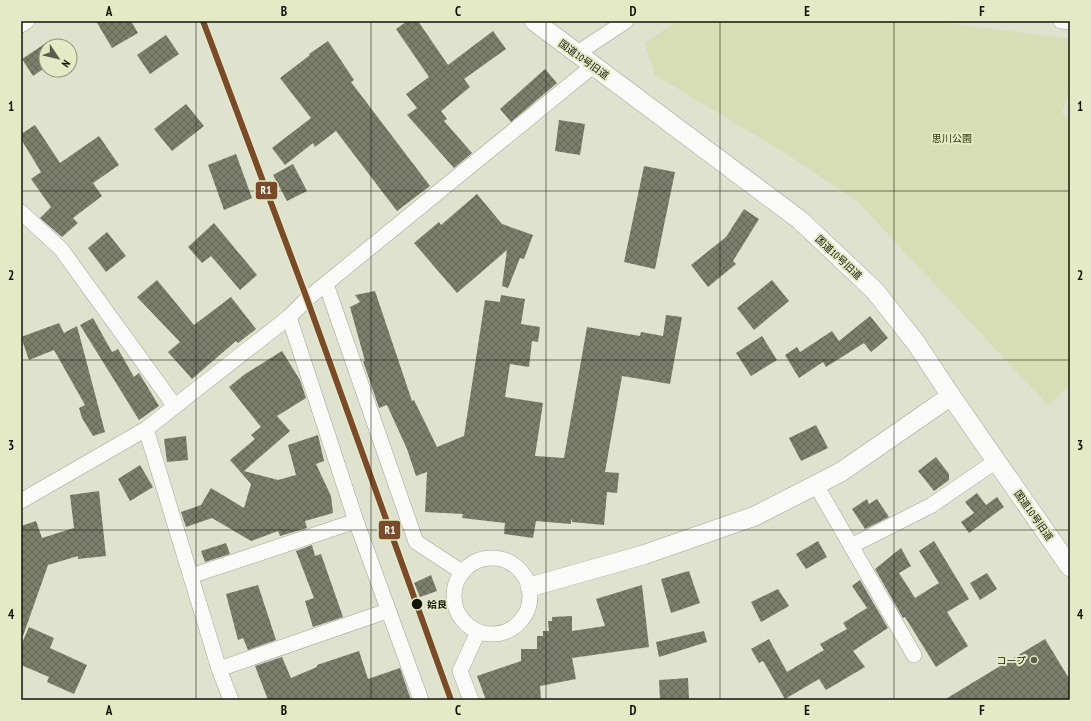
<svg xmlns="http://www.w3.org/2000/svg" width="1091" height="721" viewBox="0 0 1091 721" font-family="'PT Sans Narrow','Noto Sans JP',sans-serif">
<defs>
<pattern id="building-cross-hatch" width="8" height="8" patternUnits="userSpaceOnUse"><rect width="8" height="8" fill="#7c7e6c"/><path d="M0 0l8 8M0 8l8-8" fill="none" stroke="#646657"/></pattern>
</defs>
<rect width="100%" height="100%" fill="#dee2ce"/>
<!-- green -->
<path fill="#d7ddb4" d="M677,21H929L1070,39V89L1062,113L1070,122V385L1048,405L856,200L785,153L655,75L645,43Z"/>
<!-- building -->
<g fill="url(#building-cross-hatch)">
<path d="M96,21H131L138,33L112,48Z"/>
<path d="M407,21H418L448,65L493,31L506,49L464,79L470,87L441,111L447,119L444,121L472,153L454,168L407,115L417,108L406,94L429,77L396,29Z"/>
<path d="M166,35L179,54L150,74L137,55Z"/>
<path d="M328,41L354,80L351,82L430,186L397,211L336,131L315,147L313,143L285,165L272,148L311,118L280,78L310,55L309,54Z"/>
<path d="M46,43V67L33,76L22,59Z"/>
<path d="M545,69L557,83L511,122L500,109Z"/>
<path d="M186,104L204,126L172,151L154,129Z"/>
<path d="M559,120L585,124L580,155L555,151Z"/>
<path d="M35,125L60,163L99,136L119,165L93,183L102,196L73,218L78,223L62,237L40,218L51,207L31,179L41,172L21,139V134Z"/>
<path d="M236,154L252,198L224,210L208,165Z"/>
<path d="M293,164L307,191L287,201L273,175Z"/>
<path d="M644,166L675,172L655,269L624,262Z"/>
<path d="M477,194L502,224L533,235L524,259L520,258L508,288L502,286L507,250L457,293L414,243L439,222L441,225Z"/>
<path d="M744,209L759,219L733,261L736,264L708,287L691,265L726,237Z"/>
<path d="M214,223L257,275L240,290L211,256L202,263L188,247Z"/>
<path d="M107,232L126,256L106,272L88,248Z"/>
<path d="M157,280L194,325L231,297L256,329L238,343L236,341L192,379L168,352L180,342L137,297Z"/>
<path d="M772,280L789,301L754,330L737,308Z"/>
<path d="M375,291L412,401L414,400L437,447L464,436L485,300L500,302L501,295L525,299L521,324L540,327L538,342L532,341L529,367L510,364L505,397L543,403L535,456L564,458L587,327L640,336L641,332L663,336L666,315L682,317L670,384L622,376L605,472L619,473L617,493L607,492L604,525L572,522L571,518V524L536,521L533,538L504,534L505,523L462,518L463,514L425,512L427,472L416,476L407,449L387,405L379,408L363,361H365L350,307L360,302L355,295Z"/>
<path d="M870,316L888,338L871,352L864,343L826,367L823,362L799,378L785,355L797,347L800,352L832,331L839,341Z"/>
<path d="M93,318L112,352L118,349L134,377L139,373L159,406L139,420L80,325Z"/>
<path d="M59,323L64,333L77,326L105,432L93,436L82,418L79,408L85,405L54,350L29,360L21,337Z"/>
<path d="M762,336L777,360L751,376L736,353Z"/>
<path d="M282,351L300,380L306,398L277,416L290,431L244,471L278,480L296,475L288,445L318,435L324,461L316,464L331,496L333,513L305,521L307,528L280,536L278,531L251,541L212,518L186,527L181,512L201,505L211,488L244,508L251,484L230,460L255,439L251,435L261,427L229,387L245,374Z"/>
<path d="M816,425L828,448L801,461L789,438Z"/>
<path d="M186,436L188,460L167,462L164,439Z"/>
<path d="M936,457L949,474V480L934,491L918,471Z"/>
<path d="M140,465L153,487L130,501L118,479Z"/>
<path d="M99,491L106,556L78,559V556L48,565L23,636L21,635V526L36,521L42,538L74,528L70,495Z"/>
<path d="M977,493L986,505L997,497L1004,507L969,533L961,522L974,513L965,502Z"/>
<path d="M867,499L869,504L877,499L889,517L865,529L852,509Z"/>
<path d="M818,541L827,557L806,569L796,554Z"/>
<path d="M934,541L969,599L947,612L968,646L936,667L905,617L903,618L875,569L901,548L911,566L899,573L915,598L939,583L919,551Z"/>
<path d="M226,543L230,554L205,562L201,551Z"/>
<path d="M312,545L315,556L321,554L343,617L313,627L305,601L314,598L296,551Z"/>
<path d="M689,571L700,603L671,613L661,579Z"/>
<path d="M987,573L997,589L980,600L970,583Z"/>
<path d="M431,575L437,591L420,597L414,583Z"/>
<path d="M860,580L888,628L853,651L865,667L826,690L819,679L785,699L763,661L759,663L751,649L769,639L787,672L824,650L820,644L847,629L843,623L867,608L852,586Z"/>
<path d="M258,585L276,640L248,650L243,638L238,640L226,594Z"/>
<path d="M642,585L649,647L572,658L576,679L540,686L541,700H486L477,676L521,661V649H537V636H543V631H549L548,621H552V617L572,616V631L605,626L596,599Z"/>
<path d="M778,589L789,606L761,622L751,602Z"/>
<path d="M29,627L54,638L50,648L87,665L74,694L47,682L49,677L21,665V645Z"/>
<path d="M704,631L707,642L659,657L656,642Z"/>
<path d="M1045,639L1070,680V700H944Z"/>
<path d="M359,651L368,679L400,668L411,700H268L255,666L282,657L291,678L317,667V665Z"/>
<path d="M688,678L689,700H660L659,680Z"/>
</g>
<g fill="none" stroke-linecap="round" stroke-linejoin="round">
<defs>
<g id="minor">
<path d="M1061,21L1070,22"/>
<path d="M21,25L27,21"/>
<path d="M576,54L626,21"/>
<path d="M21,212L61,249L174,405"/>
<path d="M326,284L416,542L462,572"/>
<path d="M289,317L356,521L421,700"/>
<path d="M146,429L219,669L231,700"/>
<path d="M816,485L914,655"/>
<path d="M21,501L146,429L289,317L307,299L593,66"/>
<path d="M851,546L932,505L996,461"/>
<circle cx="492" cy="596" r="38"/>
<path d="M191,576L356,521"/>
<path d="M219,669L387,611"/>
<path d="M471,700L460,671L478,632"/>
</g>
<g id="tertiary">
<path d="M534,21L800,220L875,291L916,343L951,396L1070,567"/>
<path d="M530,587L643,555L755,516L841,472L951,396"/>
</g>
</defs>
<!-- minor casing -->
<use href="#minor" stroke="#a1a494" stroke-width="16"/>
<!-- tertiary casing -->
<use href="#tertiary" stroke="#a1a494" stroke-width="20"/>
<!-- minor -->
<use href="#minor" stroke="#fafbf8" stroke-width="15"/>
<!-- tertiary -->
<use href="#tertiary" stroke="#fafbf8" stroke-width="19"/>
<defs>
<path id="rail-1" d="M203,21L307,299L451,700"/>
</defs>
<!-- rail-1 casing -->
<use href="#rail-1" stroke="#e4eac6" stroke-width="9"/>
<!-- rail-1 -->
<use href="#rail-1" stroke="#7a4b2a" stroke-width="6"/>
</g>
<!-- grid -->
<path fill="none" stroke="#121407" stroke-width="1" stroke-opacity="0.55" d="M196,21V700M371,21V700M546,21V700M720,21V700M894,21V700M21,191H1070M21,360H1070M21,530H1070"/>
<!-- markers -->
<circle fill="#121407" stroke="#e4eac6" stroke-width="1.5" cx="417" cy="604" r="6"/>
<circle fill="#595c4d" stroke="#e4eac6" stroke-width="1.5" cx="1034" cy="660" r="4"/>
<g text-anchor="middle" stroke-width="4" stroke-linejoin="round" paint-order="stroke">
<!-- street labels -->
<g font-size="10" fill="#121407" stroke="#e4eac6">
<text transform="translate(584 59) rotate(36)" y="4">国道10号旧道</text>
<text transform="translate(839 257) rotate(43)" y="4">国道10号旧道</text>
<text transform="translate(1034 515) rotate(55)" y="4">国道10号旧道</text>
</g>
<!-- park labels -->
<g font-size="10" fill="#2f3208" stroke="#e4eac6">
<text x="952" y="142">思川公園</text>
</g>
<!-- stop labels -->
<g font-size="10" font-weight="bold" fill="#121407" stroke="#e4eac6" text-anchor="start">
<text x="427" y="608">姶良</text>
</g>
<!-- poi labels -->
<g font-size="10" fill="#121407" stroke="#e4eac6" text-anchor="end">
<text x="1026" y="664">コープ</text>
</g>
</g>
<g stroke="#e4eac6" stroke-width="1.5">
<rect x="255" y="181" width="23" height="19" rx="4" fill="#7a4b2a"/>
<rect x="378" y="520" width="23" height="20" rx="4" fill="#7a4b2a"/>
</g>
<g font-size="11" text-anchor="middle" font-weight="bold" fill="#fff">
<text x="266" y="194">R1</text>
<text x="390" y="534">R1</text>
</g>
<!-- border -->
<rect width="1091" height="721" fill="none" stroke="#e4eac6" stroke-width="44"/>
<!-- north arrow -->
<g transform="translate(58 58) rotate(125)"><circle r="19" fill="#e4eac6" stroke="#90947a"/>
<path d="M0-3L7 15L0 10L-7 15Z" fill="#595c4d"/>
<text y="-6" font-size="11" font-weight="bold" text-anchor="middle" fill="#121407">N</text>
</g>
<rect x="22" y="22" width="1047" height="677" fill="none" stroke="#121407" stroke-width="1.5"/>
<g font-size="13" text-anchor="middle" font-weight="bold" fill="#121407">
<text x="109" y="16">A</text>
<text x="284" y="16">B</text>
<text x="458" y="16">C</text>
<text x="633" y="16">D</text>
<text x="807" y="16">E</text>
<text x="982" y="16">F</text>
<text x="11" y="111">1</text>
<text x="1080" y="111">1</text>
<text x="11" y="280">2</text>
<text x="1080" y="280">2</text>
<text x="11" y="450">3</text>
<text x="1080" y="450">3</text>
<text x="11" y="619">4</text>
<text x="1080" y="619">4</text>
<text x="109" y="715">A</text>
<text x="284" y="715">B</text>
<text x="458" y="715">C</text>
<text x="633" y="715">D</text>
<text x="807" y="715">E</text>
<text x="982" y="715">F</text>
</g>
</svg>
